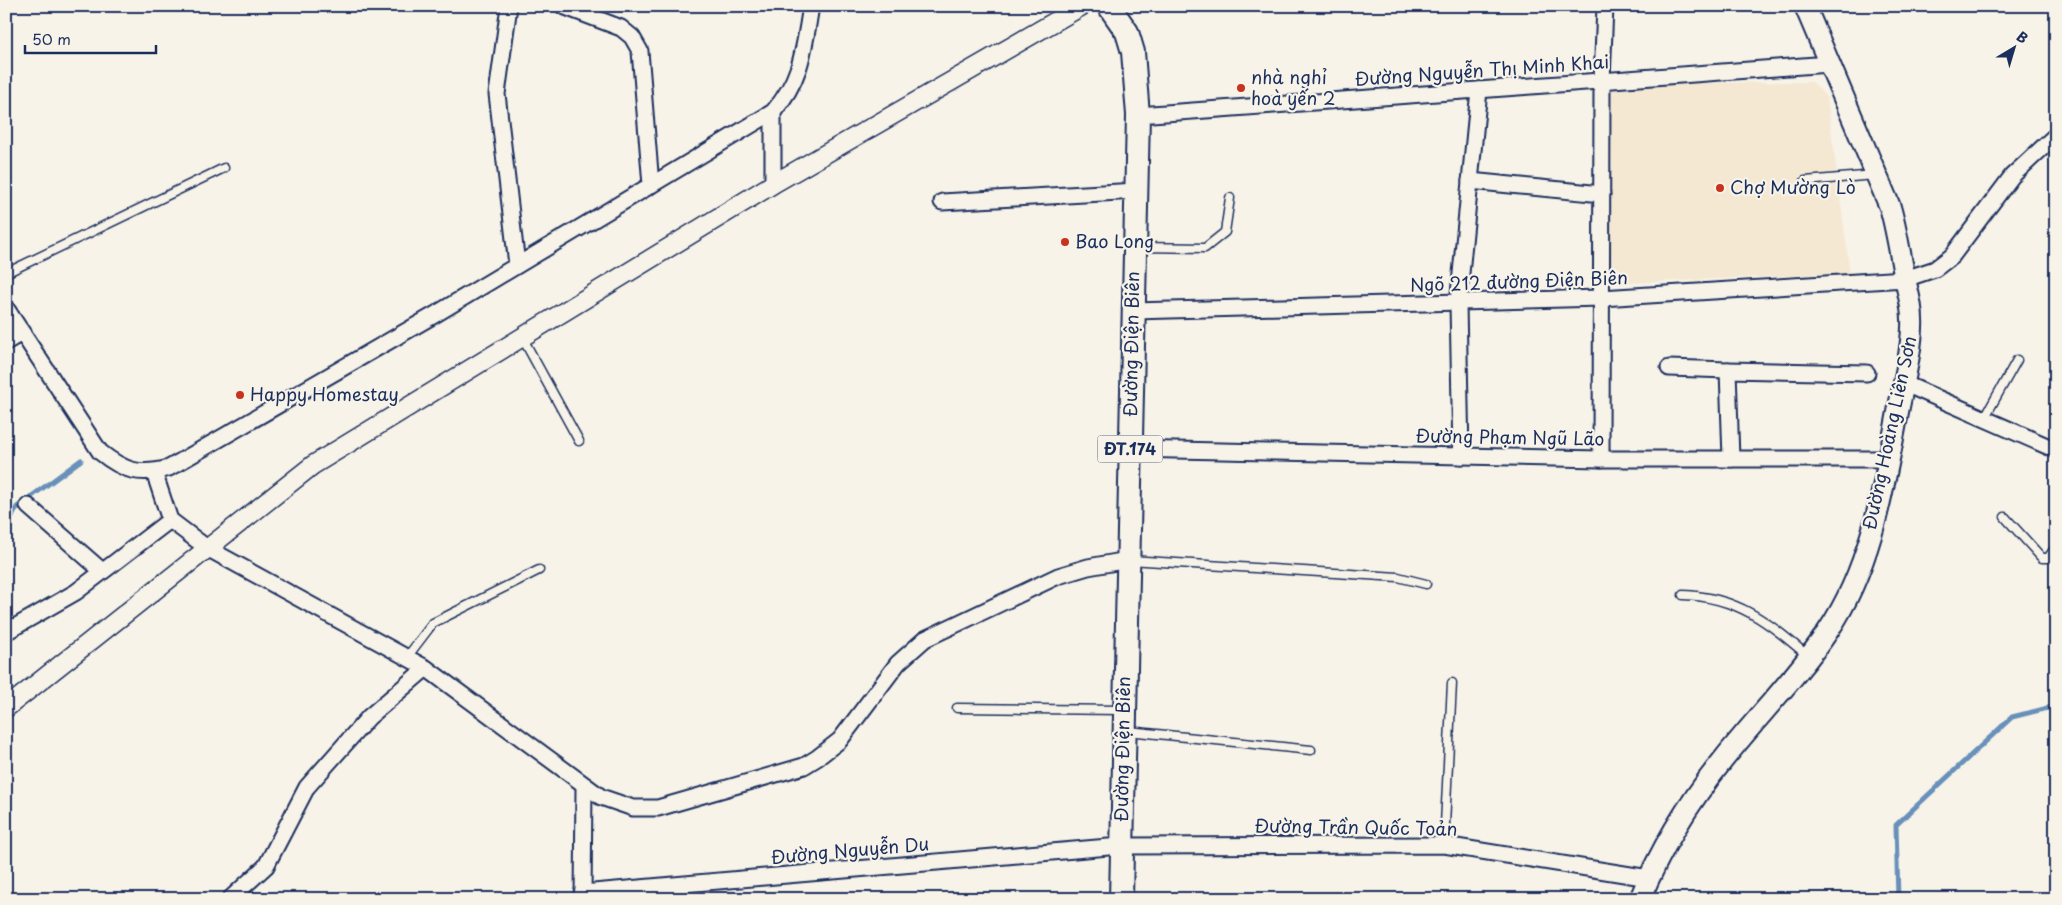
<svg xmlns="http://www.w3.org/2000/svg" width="2062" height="905" viewBox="0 0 2062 905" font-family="'Playpen Sans',sans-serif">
<rect width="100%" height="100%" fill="#f7f3e8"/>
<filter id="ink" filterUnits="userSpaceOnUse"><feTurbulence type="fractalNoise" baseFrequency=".02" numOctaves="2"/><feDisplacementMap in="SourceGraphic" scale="10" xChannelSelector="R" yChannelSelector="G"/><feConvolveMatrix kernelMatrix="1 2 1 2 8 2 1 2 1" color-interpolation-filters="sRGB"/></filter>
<g filter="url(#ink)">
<!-- built -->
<path fill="#f4e8d3" d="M1813,82L1827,98L1850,273L1607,284L1598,102L1615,83Z"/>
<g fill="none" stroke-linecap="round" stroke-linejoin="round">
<!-- stream -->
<g stroke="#6790ba" stroke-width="5">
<path d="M6,528L17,507L81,460"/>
<path d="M1898,899L1896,825L2012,717L2056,706"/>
</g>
<defs>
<g id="service">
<path d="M1805,181L1875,175"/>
<path d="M1138,247L1205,248L1225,232L1230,198"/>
<path d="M6,273L224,168"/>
<path d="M522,337L579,441"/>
<path d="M1985,417L2017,360"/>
<path d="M2005,517L2042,558H2048L2056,547"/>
<path d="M1130,560L1398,577L1426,584"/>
<path d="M1683,595C1738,597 1768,622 1808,656"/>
<path d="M407,657L433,623L539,570"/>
<path d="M957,708L1122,710"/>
<path d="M1128,731L1311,750"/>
<path d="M1444,845L1452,683"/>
</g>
<g id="minor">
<path d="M509,6L497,94L517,265"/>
<path d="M563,6L621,28L632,37L640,51L651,185"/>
<path d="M773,112V184"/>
<path d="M1138,115L1829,64"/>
<path d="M1470,181L1602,194"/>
<path d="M942,202L1137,191"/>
<path d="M6,308L100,452C124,471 139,476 169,468L436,314L773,112C802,79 804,48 811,6"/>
<path d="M1134,311L1601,298L1905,279L1935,269L1952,256L2012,176L2056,135"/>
<path d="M6,342L23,332"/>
<path d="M1669,368L1728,370"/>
<path d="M1903,383L2056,450"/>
<path d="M1130,449L1601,459H1889"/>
<path d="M1461,456L1458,304L1479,90"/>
<path d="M1601,459L1602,81L1605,6"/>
<path d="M1731,459L1728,370L1867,373"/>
<path d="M154,472L170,520L207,548L426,668L601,797L633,808H658L804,766L817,758L840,740L898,663L925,639L1058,576L1088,567L1128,560"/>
<path d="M28,506L102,571"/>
<path d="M6,632L76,592L170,520"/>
<path d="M582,893L1120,846L1444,845L1649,878"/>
<path d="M230,899L266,866L307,787L369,717L426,668"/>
<path d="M583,899L584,786"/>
</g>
<path id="tertiary" d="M6,708L313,465L773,184L1082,6"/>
<path id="secondary" d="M1640,899C1660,850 1690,801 1723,760C1757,717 1797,677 1828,631C1871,568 1884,486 1898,412C1903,385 1911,356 1912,328C1913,311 1909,296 1905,279C1900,255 1897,231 1890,207L1805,6"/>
<path id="primary" d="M1109,6L1127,32L1133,52L1138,115L1121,899"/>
</defs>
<!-- service casing -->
<use href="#service" stroke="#1b2f5e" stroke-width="11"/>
<!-- minor casing -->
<use href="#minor" stroke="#1b2f5e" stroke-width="19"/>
<!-- tertiary casing -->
<use href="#tertiary" stroke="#1b2f5e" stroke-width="21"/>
<!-- secondary casing -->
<use href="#secondary" stroke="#1b2f5e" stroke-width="24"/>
<!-- primary casing -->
<use href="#primary" stroke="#1b2f5e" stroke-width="26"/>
<!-- service -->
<use href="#service" stroke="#f7f3e8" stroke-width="8"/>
<!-- minor -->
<use href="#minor" stroke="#f7f3e8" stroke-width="15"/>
<!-- tertiary -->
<use href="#tertiary" stroke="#f7f3e8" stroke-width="18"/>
<!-- secondary -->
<use href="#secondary" stroke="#f7f3e8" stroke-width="20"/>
<!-- primary -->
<use href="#primary" stroke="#f7f3e8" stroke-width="22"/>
</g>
</g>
<!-- markers -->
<g fill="#c8321e" stroke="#f7f3e8" stroke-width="2">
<circle cx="1241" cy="88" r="5"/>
<circle cx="1720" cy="188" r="5"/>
<circle cx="1065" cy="242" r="5"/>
<circle cx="240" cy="395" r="5"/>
</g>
<g text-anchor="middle" stroke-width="4.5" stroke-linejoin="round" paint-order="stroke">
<!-- shield labels -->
<rect fill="#f7f3e8" stroke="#5d6a87" stroke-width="1" x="1097.5" y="435.5" width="65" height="27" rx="4"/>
<g font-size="16" font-weight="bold" fill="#1b2f5e">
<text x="1130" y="455">ĐT.174</text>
</g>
<!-- street labels -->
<g font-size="18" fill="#1b2f5e" stroke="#f7f3e8">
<text transform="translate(1482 71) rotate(-4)" y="6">Đường Nguyễn Thị Minh Khai</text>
<text transform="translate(1519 282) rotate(-2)" y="6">Ngõ 212 đường Điện Biên</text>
<text transform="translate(1132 344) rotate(-89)" y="6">Đường Điện Biên</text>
<text transform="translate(1890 433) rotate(-78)" y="6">Đường Hoàng Liên Sơn</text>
<text transform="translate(1510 438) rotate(1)" y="6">Đường Phạm Ngũ Lão</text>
<text transform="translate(1123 749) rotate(-89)" y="6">Đường Điện Biên</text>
<text transform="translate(1356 828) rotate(1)" y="6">Đường Trần Quốc Toản</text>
<text transform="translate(850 851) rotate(-5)" y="6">Đường Nguyễn Du</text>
</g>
<!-- poi labels -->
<g font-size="18" fill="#1b2f5e" stroke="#f7f3e8" text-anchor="start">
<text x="1251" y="84">nhà nghỉ<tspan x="1251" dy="21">hoà yến 2</tspan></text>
<text x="1730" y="194">Chợ Mường Lò</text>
<text x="1075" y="248">Bao Long</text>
<text x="250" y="401">Happy Homestay</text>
</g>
</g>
<!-- margin -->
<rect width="2062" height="905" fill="none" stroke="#f7f3e8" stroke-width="25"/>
<rect x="12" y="12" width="2037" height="880" fill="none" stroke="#1b2f5e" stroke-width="2" filter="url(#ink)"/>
<!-- north arrow -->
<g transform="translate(2014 48) rotate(38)" stroke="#f7f3e8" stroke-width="4" paint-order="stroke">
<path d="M0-4L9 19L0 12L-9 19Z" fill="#1b2f5e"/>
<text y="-8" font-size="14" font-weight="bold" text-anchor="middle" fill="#1b2f5e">B</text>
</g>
<!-- scale -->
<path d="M25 45v8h131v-8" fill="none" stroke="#1b2f5e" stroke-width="2.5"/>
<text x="32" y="45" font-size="15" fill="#1b2f5e" stroke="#f7f3e8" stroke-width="4" paint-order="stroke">50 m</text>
</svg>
